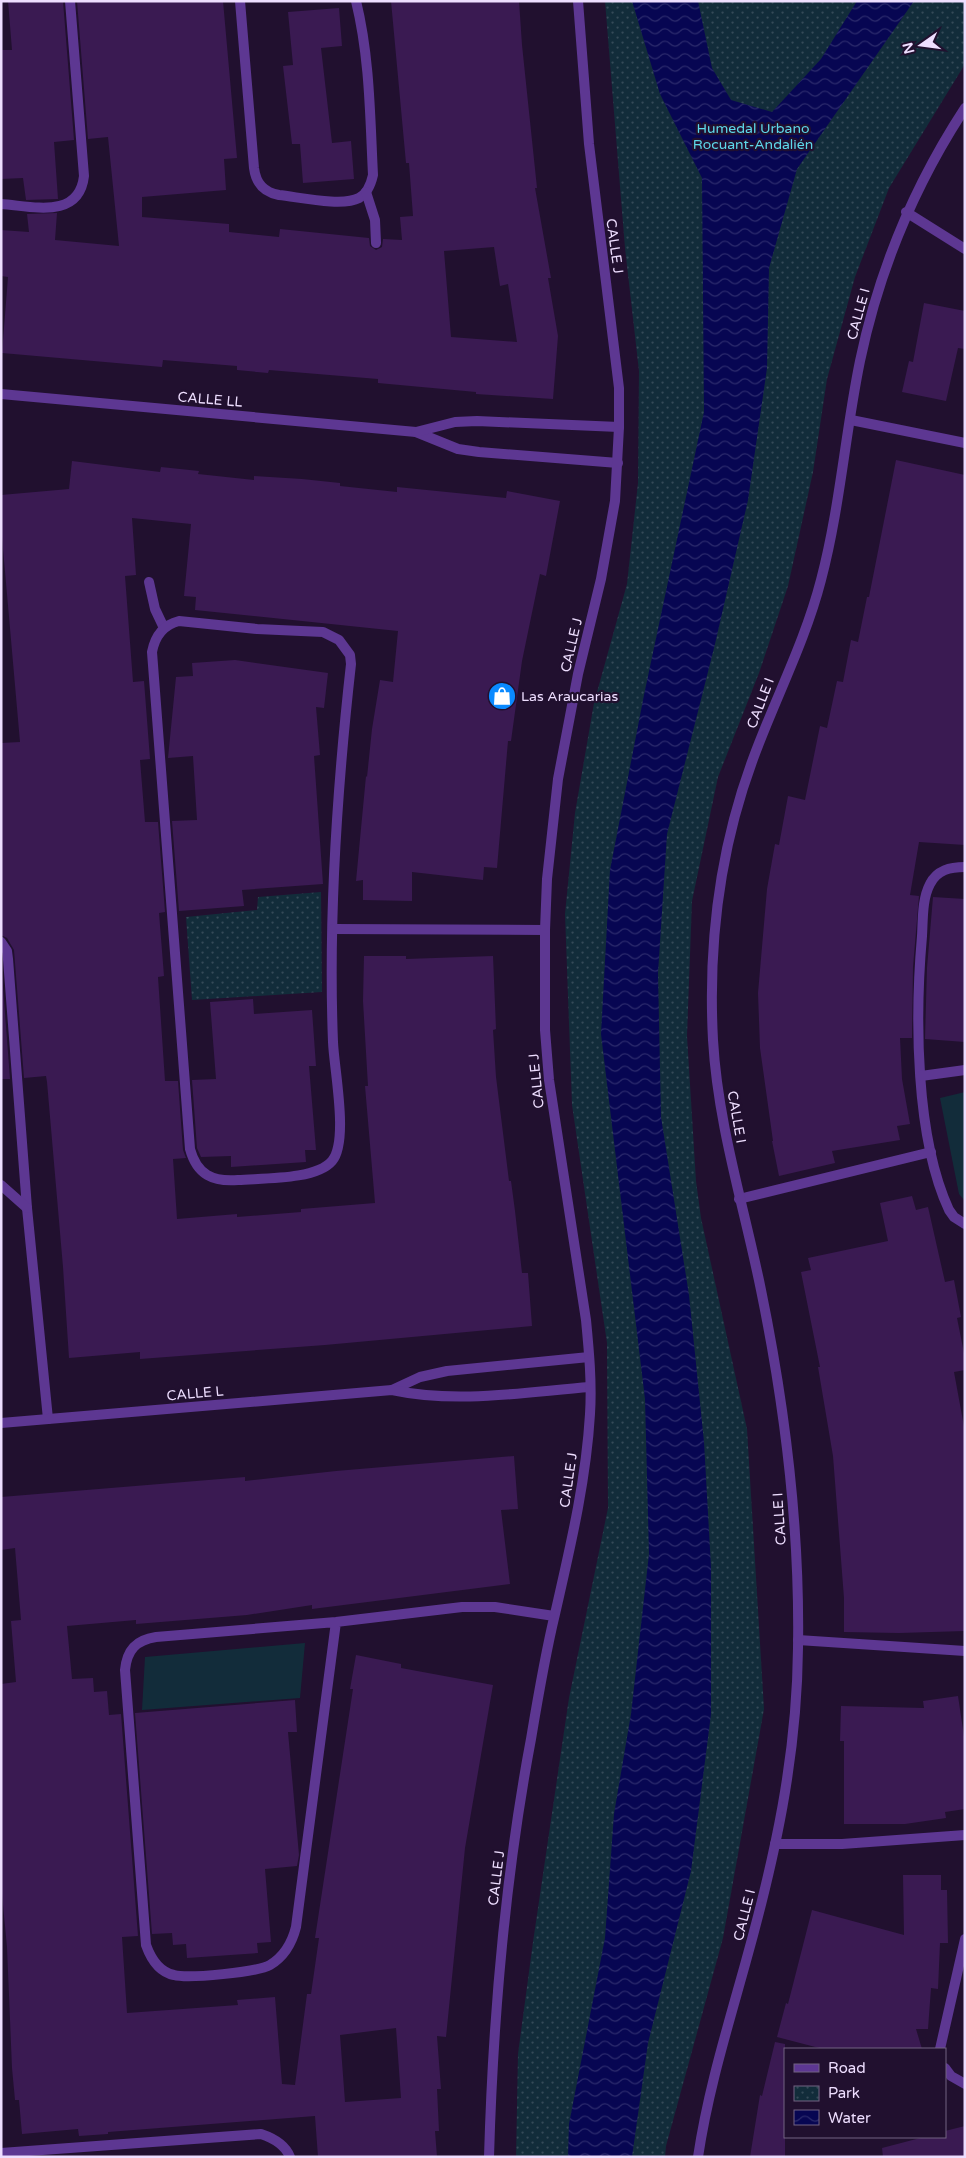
<svg xmlns="http://www.w3.org/2000/svg" width="966" height="2158" viewBox="0 0 966 2158" font-family="'Varela Round',sans-serif">
<defs>
<pattern id="park-dots" width="8" height="8" patternUnits="userSpaceOnUse" patternTransform="scale(1.25)"><rect width="8" height="8" fill="#122c3a"/><path d="M2 2h.1M6 6h.1" fill="none" stroke="#354a58" stroke-width="1.8" stroke-linecap="round"/></pattern>
<pattern id="water-waves" width="16" height="10" patternUnits="userSpaceOnUse" patternTransform="scale(1.25)"><rect width="16" height="10" fill="#070652"/><path d="M0 5q4-4 8 0t8 0" fill="none" stroke="#2b2a6c"/></pattern>
</defs>
<rect width="100%" height="100%" fill="#21102f"/>
<!-- grass -->
<g fill="#122c3a">
<path d="M965,1092V1201L959,1194L940,1098Z"/>
<path d="M305,1643L300,1698L142,1710L145,1657Z"/>
</g>
<!-- park -->
<g fill="url(#park-dots)">
<path d="M605,1H965V64L889,188L855,277L827,379L813,472L788,586L759,673L718,777L692,901L687,1036L696,1181L701,1218L747,1429L764,1709L723,1938L666,2146L665,2157H516L518,2054L533,1942L569,1698L608,1508L607,1343L572,1105L565,914L575,813L594,703L627,584L638,483L639,371L625,248Z"/>
<path d="M321,892L322,992L192,1000L186,917L257,910L258,897Z"/>
</g>
<!-- water -->
<path fill="url(#water-waves)" d="M632,1H698L712,68L731,100L772,112L821,59L857,1H914L797,169L769,268L767,368L748,500L715,644L667,834L658,973L661,1117L689,1295L704,1442L711,1567V1714L691,1871L648,2043L632,2157H568L569,2124L605,1938L614,1814L631,1714L649,1554L645,1399L601,1034L610,870L644,695L704,412L702,178L660,94Z"/>
<!-- building -->
<g fill="#3a1a52" fill-rule="evenodd">
<path d="M8,1H63L74,140L54,142L58,199L26,200L23,178L1,179V50H12Z"/>
<path d="M77,1H223L237,158L224,159L226,190L142,197V217L229,224V232L279,237L280,229L369,238L370,246L376,250L382,247L383,239L402,240L400,217L413,216L409,163H406L391,1H519L522,45L537,188H535L551,278H548L558,336L553,399L476,394V392L378,383V379L269,370L268,373L237,370V366L163,360L162,367L2,353L8,277L1,276V230L29,232L27,214L57,213L55,240L119,246L108,137L88,139ZM494,247L500,286L508,284L517,342L451,337L444,251Z"/>
<path d="M339,8L342,46L321,48L332,143L351,141L354,179L303,183L300,144H292L283,66L293,65L288,12Z"/>
<path d="M924,303L965,311V349L958,348L946,401L902,392L909,361L913,362Z"/>
<path d="M896,460L965,475V845L919,842L910,895L919,896L913,967L912,1038H900L902,1079L910,1124L897,1126L900,1140L832,1151L835,1163L779,1176L772,1141H773L760,1048L758,993L767,889L775,844L779,845L788,796L805,800L820,726L827,728L837,681L843,682L851,640L858,642L867,597H869Z"/>
<path d="M72,461L160,472L161,467L199,471L198,474L254,480V476L302,479L340,483V486L397,492V487L506,498L507,491L560,501L546,576L540,574L522,661L511,741H508L497,868L484,867L483,880L412,872V901L363,900V880L356,881L366,776L367,777L372,729L380,680L393,682L398,631L195,610L196,597L184,596L191,524L132,518L136,575L125,576L133,682L144,681L150,759L140,760L145,822H158L165,912L159,913L164,976L158,977L165,1081H178L183,1150L186,1158L173,1159L177,1219L237,1214V1217L301,1212V1209L375,1203L365,1086H368L363,1001L364,956H406V959L493,956L496,1029L493,1030L496,1077L509,1181H511L515,1211L522,1273H528L532,1326L325,1345L140,1359V1352L69,1358L63,1267L47,1082L46,1076L24,1078L14,950L7,938L1,935V743L20,742L1,526V495L69,489Z"/>
<path d="M235,660L328,673L324,708L316,707L320,755L314,756L323,884L242,890L244,906L179,911L172,821L197,820L193,756L168,758L176,677L193,676L192,663Z"/>
<path d="M933,897L965,899V1042L925,1039L927,968Z"/>
<path d="M1,961L10,1079H1Z"/>
<path d="M253,999L254,1014L312,1010L316,1066H309L316,1150H305L306,1162L231,1167V1156L201,1157L197,1148L192,1080L216,1079L210,1002Z"/>
<path d="M912,1196L916,1210L928,1207L945,1282L954,1280L961,1317L957,1318L965,1358V1370L954,1372L965,1432V1631L899,1633L844,1632V1598L833,1456L818,1367H820L801,1272L811,1270L808,1258L888,1241L880,1203Z"/>
<path d="M514,1456L518,1509L501,1510L510,1584L312,1609V1605L247,1615L136,1624V1620L67,1626L72,1679L93,1678L94,1692L107,1691L109,1715L121,1714L138,1936L122,1937L127,2013L238,2005L237,2000L275,1997L282,2084L295,2085L307,1994H311L319,1938H315L353,1689H350L356,1655L401,1664V1668L493,1685L465,1848L446,2037L437,2036L441,2089H437L439,2131H435L437,2157H318L315,2116L108,2132V2134L79,2136L78,2129L22,2134L19,2100H15L12,2068L7,1947L1,1884V1684L16,1682L11,1621L21,1620L15,1548L1,1550V1497L245,1477V1481L336,1471ZM396,2028L401,2098L345,2102L340,2035Z"/>
<path d="M958,1696L965,1743V1809L945,1812L946,1818L905,1824H844V1741H840L841,1706L924,1708L923,1701Z"/>
<path d="M295,1700L297,1732H288L299,1855L297,1866L265,1869L271,1942L257,1943L258,1953L187,1958L186,1944L173,1945L172,1933L152,1934L135,1713Z"/>
<path d="M903,1875H941V1890H947L948,1943H940L938,1989L931,1988L928,2029H916L922,2049H823L777,2037L786,2003L788,2004L812,1910L904,1935Z"/>
<path d="M775,2042L785,2044V2157H750L760,2095L762,2096Z"/>
<path d="M965,2126V2157H883L882,2148L924,2137H945V2131Z"/>
</g>
<g fill="none" stroke-linecap="round" stroke-linejoin="round">
<!-- street -->
<g stroke="#5d3792" stroke-width="10">
<path d="M240,1L254,168C256,184 264,192 279,195C299,197 342,207 359,198C368,193 371,184 373,175C370,117 370,58 356,1"/>
<path d="M366,192L375,220L376,243"/>
<path d="M1,204C32,206 79,220 84,176L70,1"/>
<path d="M906,212L965,249"/>
<path d="M1,394L416,432L458,449L479,452L618,463"/>
<path d="M851,420L965,443"/>
<path d="M416,432L455,422L477,421L619,427"/>
<path d="M149,582L155,609L164,628"/>
<path d="M179,621L257,629L323,632L339,640L350,655L351,664C337,789 328,916 333,1042C334,1069 349,1141 332,1161C316,1180 263,1178 238,1180C213,1182 197,1175 190,1149L152,652C155,636 163,625 179,621Z"/>
<path d="M965,867C950,867 937,870 930,884C922,899 923,920 922,936C915,1016 915,1137 949,1210L954,1217L965,1224"/>
<path d="M333,929L545,930"/>
<path d="M1,942L7,951L8,959L27,1208L48,1419"/>
<path d="M921,1076L965,1070"/>
<path d="M1,1185L27,1208"/>
<path d="M739,1199L931,1152"/>
<path d="M392,1390L420,1377L447,1371L589,1357"/>
<path d="M1,1423L392,1390C457,1404 525,1392 590,1387"/>
<path d="M336,1622L296,1927C292,1943 285,1956 270,1965C258,1972 188,1979 174,1975C159,1972 151,1959 146,1945L125,1670C127,1650 136,1640 156,1637L336,1622L462,1607H495L554,1616"/>
<path d="M798,1640L965,1651"/>
<path d="M775,1844H842L965,1835"/>
<path d="M940,2049L965,1939"/>
<path d="M945,2068L951,2076L965,2084"/>
<path d="M1,2153L261,2134C273,2138 285,2144 290,2157"/>
<path d="M489,2157C493,2017 505,1877 531,1739C538,1697 545,1655 555,1614C570,1548 586,1482 590,1414C592,1383 589,1351 586,1320L549,1080L545,1030V930L547,879L558,779L578,674L601,579L615,501L619,427V388L589,144L578,1"/>
<path d="M698,2157C708,2090 728,2026 746,1961C775,1857 797,1757 798,1648C800,1528 785,1407 761,1290C744,1206 718,1126 713,1040C708,945 720,848 753,759C775,699 805,642 821,580C840,508 845,434 860,361C879,270 914,186 965,108"/>
</g>
</g>
<!-- icons -->
<defs>
<symbol id="shop-disc" viewBox="-11 -11 22 22"><circle r="9.5" fill="#0a8aff" stroke="#21102f"/><path d="M-5-2.5h2.3a2.7 3.5 0 0 1 5.4 0H5L5.5 6h-11ZM-1.5-2.5h3a1.5 2.3 0 0 0-3 0Z" fill="#fff"/></symbol>
</defs>
<g fill-rule="evenodd">
<use href="#shop-disc" x="486" y="680" width="32" height="32"/>
</g>
<g text-anchor="middle" stroke-width="4.5" stroke-linejoin="round" paint-order="stroke">
<!-- park labels -->
<g font-size="14" fill="#5ed9eb" stroke="#21102f">
<text x="753" y="133">Humedal Urbano<tspan x="753" dy="16">Rocuant-Andalién</tspan></text>
</g>
<!-- street labels -->
<g font-size="14" fill="#eedeff" stroke="#21102f">
<text transform="translate(615 246) rotate(82)" y="5">CALLE J</text>
<text transform="translate(858 314) rotate(-75)" y="5">CALLE I</text>
<text transform="translate(210 399) rotate(5)" y="5">CALLE LL</text>
<text transform="translate(571 645) rotate(-77)" y="5">CALLE J</text>
<text transform="translate(760 703) rotate(-69)" y="5">CALLE I</text>
<text transform="translate(536 1081) rotate(-96)" y="5">CALLE J</text>
<text transform="translate(737 1117) rotate(80)" y="5">CALLE I</text>
<text transform="translate(195 1393) rotate(-5)" y="5">CALLE L</text>
<text transform="translate(568 1480) rotate(-82)" y="5">CALLE J</text>
<text transform="translate(779 1519) rotate(-94)" y="5">CALLE I</text>
<text transform="translate(496 1878) rotate(-83)" y="5">CALLE J</text>
<text transform="translate(744 1915) rotate(-76)" y="5">CALLE I</text>
</g>
<!-- poi labels -->
<g font-size="14" fill="#eedeff" stroke="#21102f" text-anchor="start">
<text x="521" y="701">Las Araucarias</text>
</g>
</g>
<!-- border -->
<rect width="966" height="2158" fill="none" stroke="#eedeff" stroke-width="5"/>
<!-- legend -->
<rect x="784" y="2048" width="162" height="90" fill="#21102f" stroke="#736282"/>
<rect x="794" y="2064" width="25" height="8" fill="#5d3792" stroke="#736282"/>
<text x="828" y="2073" font-size="15" fill="#eedeff">Road</text>
<rect x="794" y="2086" width="25" height="15" fill="url(#park-dots)" stroke="#736282"/>
<text x="828" y="2098" font-size="15" fill="#eedeff">Park</text>
<rect x="794" y="2110" width="25" height="15" fill="url(#water-waves)" stroke="#736282"/>
<text x="828" y="2123" font-size="15" fill="#eedeff">Water</text>
<!-- north arrow -->
<g transform="translate(921 45) rotate(256)" stroke="#21102f" stroke-width="4" paint-order="stroke">
<path d="M0-4L9 19L0 12L-9 19Z" fill="#eedeff"/>
<text y="-8" font-size="14" font-weight="bold" text-anchor="middle" fill="#eedeff">N</text>
</g>
</svg>
